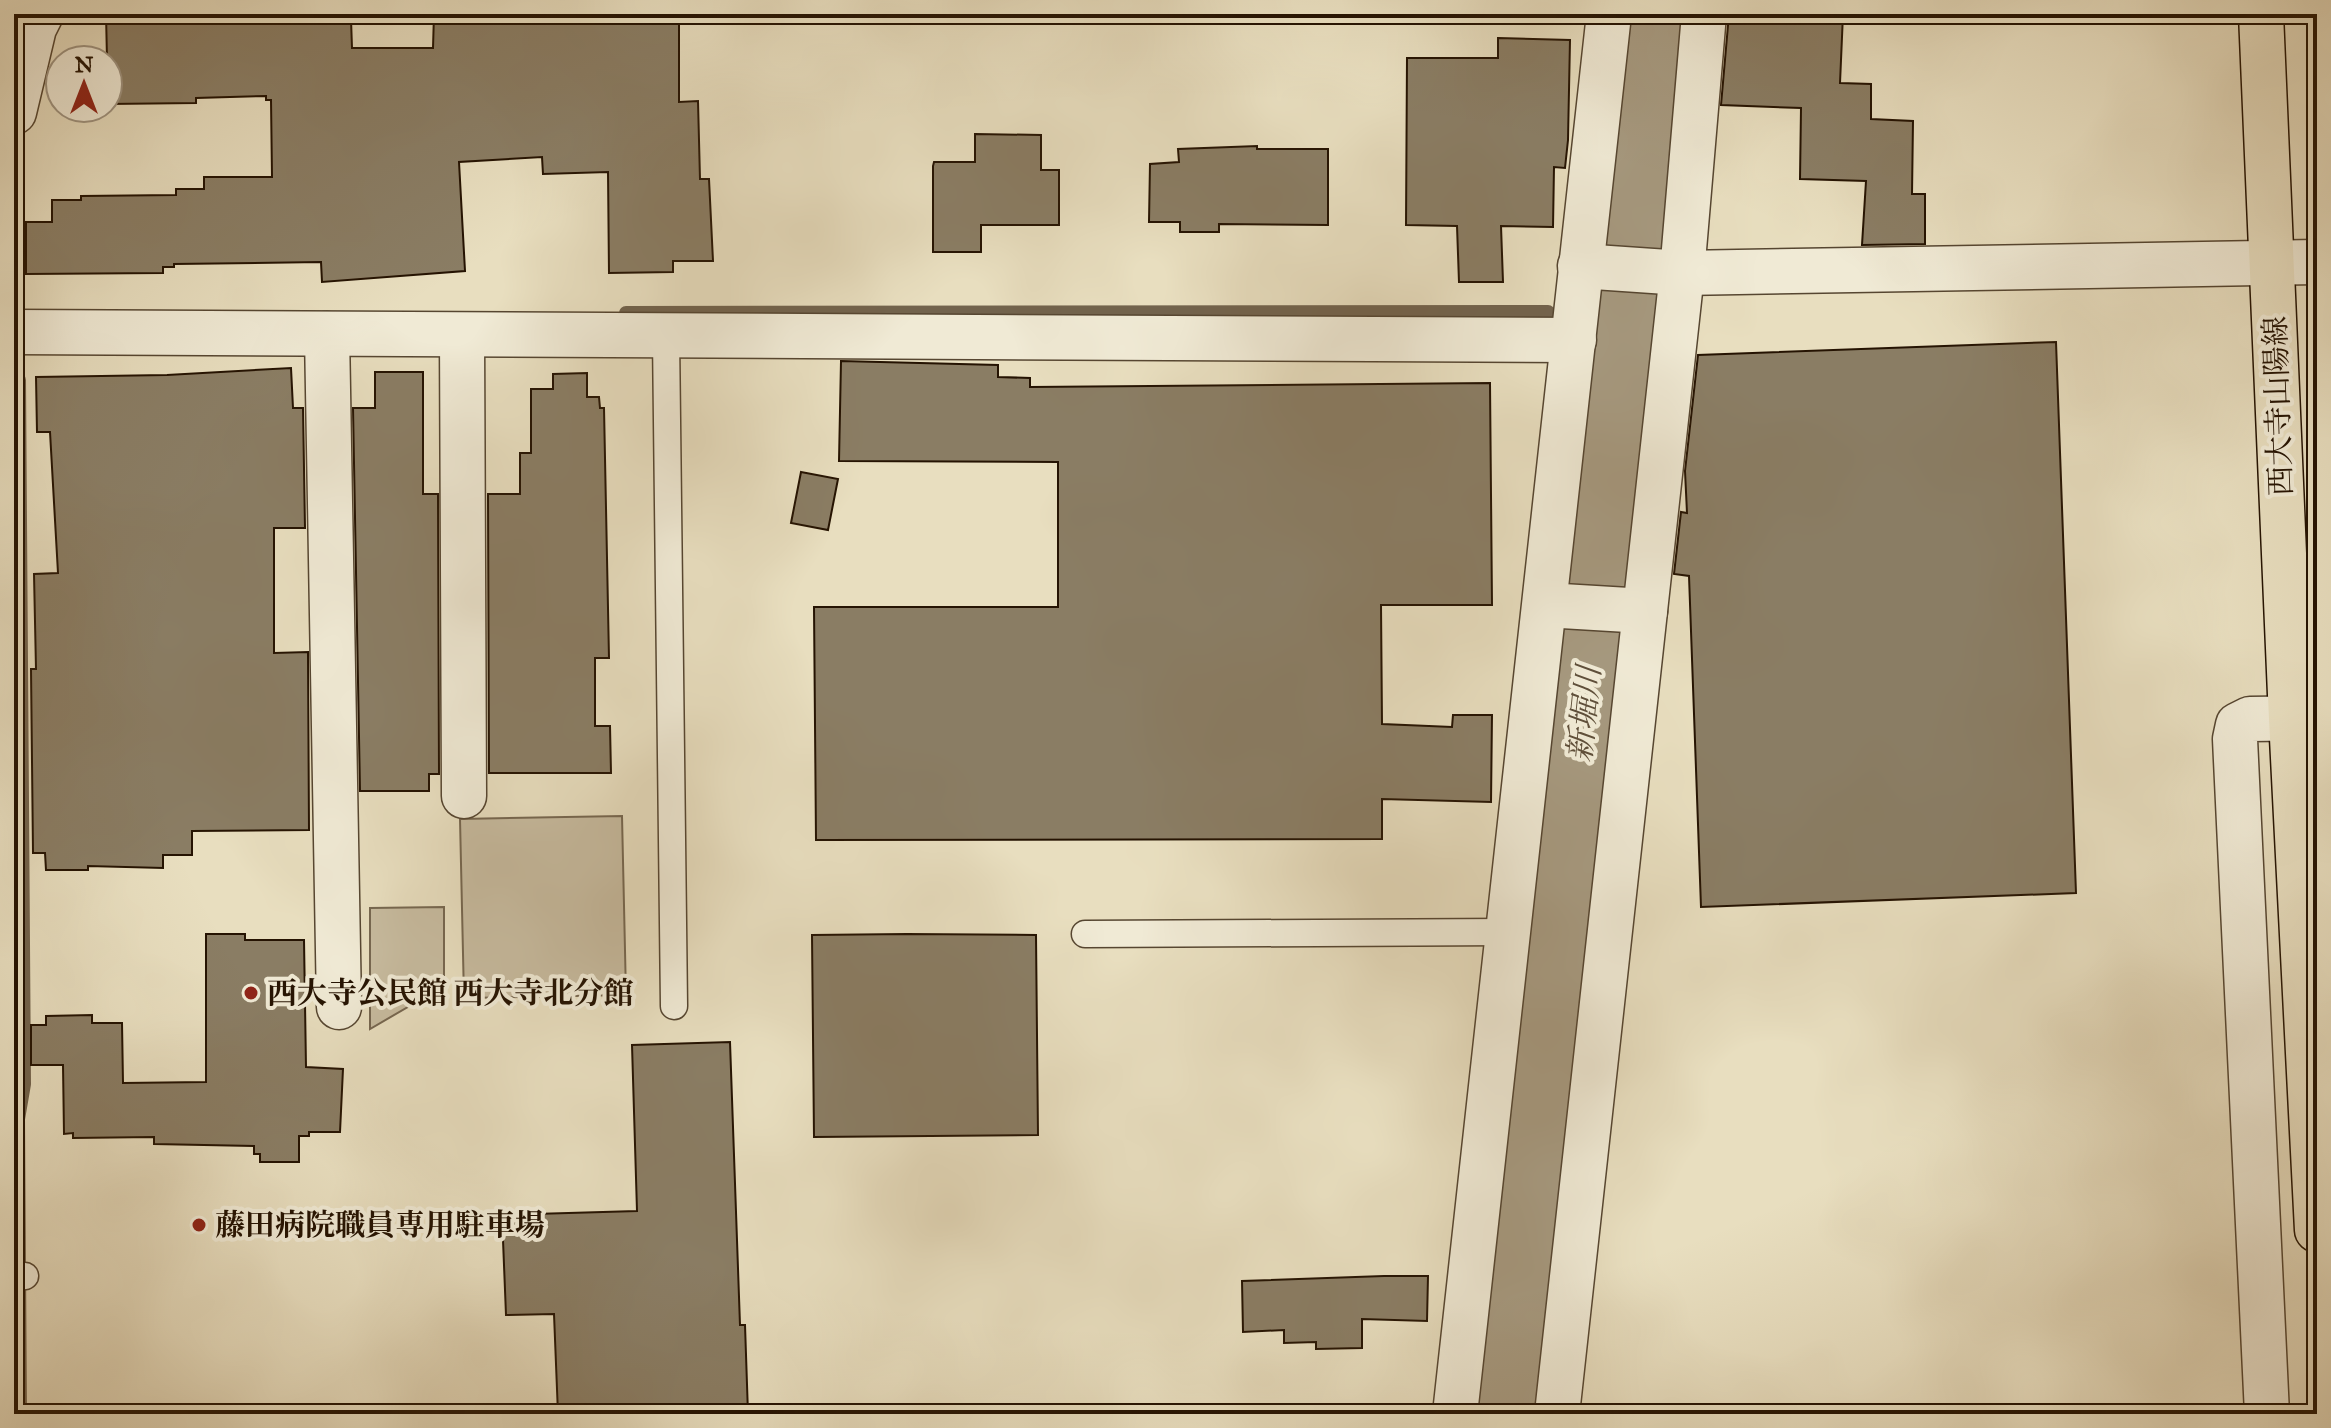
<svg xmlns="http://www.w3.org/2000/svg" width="2331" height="1428" viewBox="0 0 2331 1428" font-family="'IM FELL Great Primer','Noto Serif JP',serif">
<rect width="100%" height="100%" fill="#e8debf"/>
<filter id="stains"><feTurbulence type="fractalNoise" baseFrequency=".0025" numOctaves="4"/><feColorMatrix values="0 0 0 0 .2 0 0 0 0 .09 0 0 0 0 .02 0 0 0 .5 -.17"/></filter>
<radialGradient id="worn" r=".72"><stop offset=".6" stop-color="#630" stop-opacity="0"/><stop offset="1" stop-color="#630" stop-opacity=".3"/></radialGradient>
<!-- green -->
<g fill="#c7bb9f" stroke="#766750" stroke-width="2">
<path d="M622,816L626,995L464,998L460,819Z"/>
<path d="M444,907V986L370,1029V908Z"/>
</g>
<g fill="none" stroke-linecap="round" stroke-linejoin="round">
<!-- stream -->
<g stroke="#72634d" stroke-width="14">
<path d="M626,313L1548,312"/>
<path d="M19,380L24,1084L18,1119L20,1414"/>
</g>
<!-- river -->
<path stroke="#a6997f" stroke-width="82" d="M1513,1414L1654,14"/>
</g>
<!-- building -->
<g fill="#8a7d64" stroke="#251302" stroke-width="2">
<path d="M106,14H290V20L351,19L352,48H433L434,14H679V102L698,101L700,179H709L713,261H673V272L609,273L608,172L543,174L542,157L459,162L465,271L322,282L321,262L174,264V267H163V273L26,274V222H52V200H81V196L176,195V189H204V177H272L271,100H266V96L196,98V103L108,104Z"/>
<path d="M1729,14H1843L1840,83L1871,84V119L1913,121L1912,194H1925V244L1862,245L1866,181L1800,179L1801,108L1721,105Z"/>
<path d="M1498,38L1570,40L1568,140L1565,168L1554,167L1553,227L1501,226L1503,282H1459L1457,226L1406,225L1407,58H1498Z"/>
<path d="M975,134L1041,135V170H1059V225H981V252H933V166L934,162H975Z"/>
<path d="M1257,146V149H1328V225L1219,224V232H1180V222H1149L1150,164L1179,162L1178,149Z"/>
<path d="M2056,342L2076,893L1701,907L1689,576L1674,574L1681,512L1687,513L1685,471L1698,355Z"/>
<path d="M841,361L998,365V377L1030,378V387L1490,383L1492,605H1381L1382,724L1452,727L1453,715H1492L1491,802L1382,799V839L816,840L814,607H1058V462L839,461Z"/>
<path d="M291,368L293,408H303L305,528H274V653L308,652L309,830L192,831V855H163V868L88,866V870H46L45,853H33L31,669H36L34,574L58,573L50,432H37L36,377L167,375Z"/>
<path d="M375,372H423V494H438L439,774H429V791H360L353,408H375Z"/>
<path d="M587,373V397H599L600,408H604L609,658H595V726H610L611,773H489L488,494H520V453H531V389H553V374Z"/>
<path d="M801,472L838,479L828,530L791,523Z"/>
<path d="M206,934H245V940H304L306,1067L343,1069L340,1132H309V1136H299V1162H260V1154H254V1146L154,1144V1137L73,1138V1133L64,1134L63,1065H31V1025H46V1016L92,1015V1023H122L123,1083L206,1082Z"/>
<path d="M907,934L1036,935L1038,1135L814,1137L812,935Z"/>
<path d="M730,1042L740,1325H745L748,1414H558L554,1314L506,1315L502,1215L637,1211L632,1045Z"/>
<path d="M1384,1276H1428L1427,1321L1362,1319V1348L1316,1349V1342L1284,1343V1330L1243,1332L1242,1281Z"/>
</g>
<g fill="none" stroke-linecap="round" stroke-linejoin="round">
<defs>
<g id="service">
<path d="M666,337L674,1006"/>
<path d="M1085,934L1509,932"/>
<path d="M14,1277L25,1276"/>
</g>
<g id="minor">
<path d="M14,112L34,28L41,14"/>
<path d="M1580,266L1682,273L2317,262"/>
<path d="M14,332L1574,340"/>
<path d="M327,334L339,1007"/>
<path d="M462,336L464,796"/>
<path d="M1545,605L1645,611"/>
<path d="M1455,1414L1609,14"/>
<path d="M1557,1414L1682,273L1704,14"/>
<path d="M2267,1414L2235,739L2238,725L2250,719L2317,718"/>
</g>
<path id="primary" d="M2261,14L2291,718L2317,1230"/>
</defs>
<!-- service casing -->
<use href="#service" stroke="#564631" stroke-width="29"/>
<!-- minor casing -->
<use href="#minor" stroke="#564631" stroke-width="47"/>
<!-- primary casing -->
<use href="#primary" stroke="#251302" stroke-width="47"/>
<!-- service -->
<use href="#service" stroke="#f0ead5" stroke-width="26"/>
<!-- minor -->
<use href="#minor" stroke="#f0ead5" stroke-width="44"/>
<!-- primary -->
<use href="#primary" stroke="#e8debf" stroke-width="44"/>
</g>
<!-- markers -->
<g fill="#8f2418" stroke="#f0ead5" stroke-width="3">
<circle cx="251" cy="993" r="8"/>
<circle cx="199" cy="1225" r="8"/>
</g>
<g text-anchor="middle" stroke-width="8" stroke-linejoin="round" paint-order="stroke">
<!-- street labels -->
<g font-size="30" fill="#251302" stroke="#f0ead5">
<text transform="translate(2278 406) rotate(-92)" y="10">西大寺山陽線</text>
</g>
<!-- poi labels -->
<g font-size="30" font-weight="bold" fill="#251302" stroke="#f0ead5" text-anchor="start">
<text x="267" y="1003">西大寺公民館 西大寺北分館</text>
<text x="215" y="1235">藤田病院職員専用駐車場</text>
</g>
<!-- water labels -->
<g font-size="32" font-style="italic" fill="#5f4f3a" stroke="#f0ead5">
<text transform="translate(1584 714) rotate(-84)" y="11">新堀川</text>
</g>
</g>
<!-- margin -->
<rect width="2331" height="1428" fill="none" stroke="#e8debf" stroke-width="48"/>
<rect x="16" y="16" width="2299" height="1396" fill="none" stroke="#251302" stroke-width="4"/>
<rect x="24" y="24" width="2283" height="1380" fill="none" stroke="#251302" stroke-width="2"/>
<!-- north arrow -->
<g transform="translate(84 84)"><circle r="38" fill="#f0ead5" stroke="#9f9481" stroke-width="2"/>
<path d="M0-6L14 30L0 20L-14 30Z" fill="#8f2418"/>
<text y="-12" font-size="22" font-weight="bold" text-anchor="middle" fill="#251302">N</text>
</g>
<rect width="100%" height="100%" filter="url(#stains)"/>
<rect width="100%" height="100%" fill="url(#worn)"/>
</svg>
